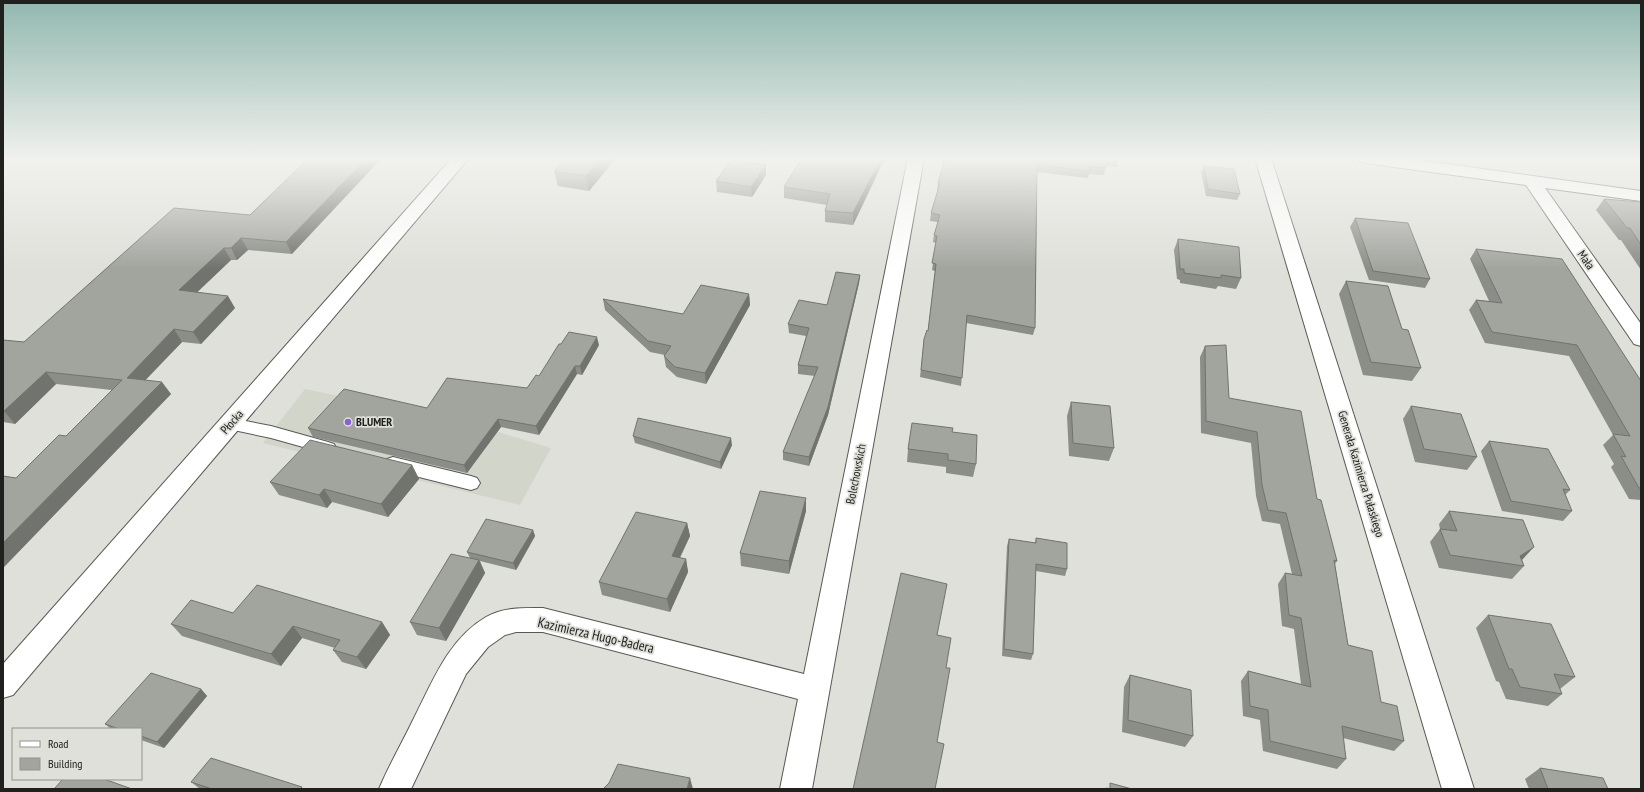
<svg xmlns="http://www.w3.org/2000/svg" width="1644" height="792" viewBox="0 0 1644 792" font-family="'PT Sans Narrow',sans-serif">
<rect width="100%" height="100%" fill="#dfe0da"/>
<!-- built -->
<path fill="#d2d5c9" d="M305,389L469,423L551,448L520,505L263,443Z"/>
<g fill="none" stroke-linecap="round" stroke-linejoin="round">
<defs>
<g id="service">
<path d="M230,418L271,426L328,442L334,444L336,448L334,452L328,454L271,438L224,428L222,424L224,420Z"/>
<path d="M393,457L471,476L477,478L480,483L477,488L471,490L387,469L384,464L387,459Z"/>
</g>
<g id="minor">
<path d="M908,158H924L812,789H780L798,699L543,632H516L505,635L488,647L466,674L411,789H379C389,765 402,743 413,720C432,683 448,639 486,617C503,607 524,608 543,608L804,674Z"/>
<path d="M1255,158H1271L1474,789H1442Z"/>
<path d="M1357,158H1404L1641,191V201L1545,188L1641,324V346L1634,344L1526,185L1365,163L1359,161Z"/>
</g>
<path id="tertiary" d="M452,158H469L13,695L3,698V664Z"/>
</defs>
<!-- service casing -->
<use href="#service" stroke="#585954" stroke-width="2"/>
<!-- minor casing -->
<use href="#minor" stroke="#585954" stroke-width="2"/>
<!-- tertiary casing -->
<use href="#tertiary" stroke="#585954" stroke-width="2"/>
<!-- service -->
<use href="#service" fill="#fff" fill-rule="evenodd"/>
<!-- minor -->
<use href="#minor" fill="#fff" fill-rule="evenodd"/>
<!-- tertiary -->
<use href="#tertiary" fill="#fff" fill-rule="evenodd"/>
</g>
<!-- wall -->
<g fill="#8b8d88">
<path d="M309,158L292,254L248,250L237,260H231L197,292L235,308L201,344L182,342L145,380L171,394L3,568V476L16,478L66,436L112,390L56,384L15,424L3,422V340L24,342L250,215Z"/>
<path d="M566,158H616L589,191L558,186L554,171Z"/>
<path d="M885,158L853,225L825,222V211L827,205L784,198V187Z"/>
<path d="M942,158H1119L1117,167L1106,166L1104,175L1089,174L1088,178L1037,172L1035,328L1033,335L966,323L961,386L920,377L924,339L928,331L935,271L932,270L936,243L933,242L934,235L938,222L930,221L931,213L938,190H937L938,183L943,165H942Z"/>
<path d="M766,165V175L752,197L717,192L716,181Z"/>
<path d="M1204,166L1240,194L1237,200L1206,196L1201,172Z"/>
<path d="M1604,199L1641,202V270L1621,240H1619L1596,210Z"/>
<path d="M1355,218L1430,279L1425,288L1369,280L1350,227Z"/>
<path d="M1178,239L1241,278L1236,289L1218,286L1216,289L1180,283V280L1177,279L1174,250Z"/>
<path d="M1476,249L1641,381V500L1629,499L1611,467L1614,464L1603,445L1613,435L1569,356L1485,343L1469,310L1476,300L1489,301L1470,259Z"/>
<path d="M860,275L859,283L828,415L809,466L783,460V452L815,376L798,374V365L806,336L789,333L788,324L827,305Z"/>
<path d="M1346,281L1402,329L1421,368L1412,381L1363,375L1339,294Z"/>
<path d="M749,294L750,305L706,384L677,377L666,367L664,356L665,355L650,352L605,310L603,299L683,314Z"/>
<path d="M599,345L582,375L577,374L539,435L501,427L467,473L313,437L308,428L427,408L527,388L539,376Z"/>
<path d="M1205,346L1229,398L1317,499L1337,561L1335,564L1348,645L1404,741L1394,751L1343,738L1346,759L1337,769L1263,751L1260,720L1243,716L1241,681L1248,671L1301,684L1294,629L1282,626L1278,584L1285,573L1292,574L1280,524L1262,521L1256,496L1251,443L1201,433L1200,357Z"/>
<path d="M1071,402L1114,448L1109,461L1069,456L1067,416Z"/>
<path d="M1411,406L1477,457L1467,470L1415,462L1403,419Z"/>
<path d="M952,432L976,464L973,477L946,473V467L907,462L908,449Z"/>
<path d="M633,436L732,445L721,469L635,443Z"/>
<path d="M1489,441L1570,490L1565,495L1572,511L1563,521L1502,511L1481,451Z"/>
<path d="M412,465L419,479L388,517L332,502L327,508L279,495L270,482Z"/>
<path d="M806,498V511L789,574L741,566L740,553Z"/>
<path d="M1449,511L1522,560L1524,566L1512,579L1439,568L1430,542L1440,529L1439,524Z"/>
<path d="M687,523L690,536L680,558L686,559L688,572L670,612L602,595L599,582Z"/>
<path d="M533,530L535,536L516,570L480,561L485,573L446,641L417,635L410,622L470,558L467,552Z"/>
<path d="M1036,538L1067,569L1065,576L1036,571L1033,654L1031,660L1002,656L1007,546L1009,539L1035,543Z"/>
<path d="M1488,615L1575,677L1560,689L1562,694L1548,706L1506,699L1499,682L1496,681L1476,628Z"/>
<path d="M382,622L390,635L366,669L342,662L333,650L335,648L302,638L281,666L182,636L171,624Z"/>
<path d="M1130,675L1193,736L1185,747L1122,732L1124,687Z"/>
<path d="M201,689L207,696L164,748L141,740V729H111L105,724Z"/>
<path d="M1540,768L1608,789H1529L1525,779Z"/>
<path d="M191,782L302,787L303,789H200Z"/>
</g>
<!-- shaded-wall -->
<g fill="#71736f">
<path d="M367,158H382L292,254L286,242Z"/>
<path d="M601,158H616L589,191L586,176Z"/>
<path d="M881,158H885L853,225V213Z"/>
<path d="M766,165V175L752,197L751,187Z"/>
<path d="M241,238L248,250L237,260L231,248Z"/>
<path d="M224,248L231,260L187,302L179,290Z"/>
<path d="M860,275L859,283L828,415L809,466V457Z"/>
<path d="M749,294L750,305L706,384L705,373Z"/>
<path d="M228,296L235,308L201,344L193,332Z"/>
<path d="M174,329L182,342L136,390L127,378Z"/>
<path d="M597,337L599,345L582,375L580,366Z"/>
<path d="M575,366L577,374L539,435L536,426Z"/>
<path d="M46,372L56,384L15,424L4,411Z"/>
<path d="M162,382L171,394L3,568V543Z"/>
<path d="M498,419L501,427L467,473L464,465Z"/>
<path d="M731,438L732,445L721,469L720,462Z"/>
<path d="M412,465L419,479L388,517L381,504Z"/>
<path d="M324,489L332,502L327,508L319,495Z"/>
<path d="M806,498V511L789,574V561Z"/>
<path d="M687,523L690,536L674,569L672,556Z"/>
<path d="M533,530L535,536L516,570L513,563Z"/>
<path d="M1534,547L1522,560L1515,565L1520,556Z"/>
<path d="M686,559L688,572L670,612L667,599Z"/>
<path d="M479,560L485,573L446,641L439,628Z"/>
<path d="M382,622L390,635L366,669L357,657Z"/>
<path d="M293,626L302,638L281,666L271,654Z"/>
<path d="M201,689L207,696L164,748L157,742Z"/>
<path d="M690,778L693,789H687Z"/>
</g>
<!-- building -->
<g fill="#a2a49e" stroke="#71736f">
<path d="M309,158H367L286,242L241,238L231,248H224L179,290L228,296L193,332L174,329L127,378L162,382L3,543V476L16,478L59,435L66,436L122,380L46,372L4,411H3V340L24,342L174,208L250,215Z"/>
<path d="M566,158H601L586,176L554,171Z"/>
<path d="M802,158H881L853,213L825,211L830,194L784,187Z"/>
<path d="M945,158H1119V160L1107,159L1106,168L1090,167V171L1037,165L1035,328L967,315L962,378L921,370L924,339L927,330L928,331L936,264L932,263L937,236L934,235L940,215L931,213L940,183H938Z"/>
<path d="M731,160L766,165L751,187L716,181Z"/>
<path d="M1204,166L1234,169L1240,194L1208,189Z"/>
<path d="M1604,199L1641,202V245L1630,228H1627Z"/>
<path d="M1355,218L1408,223L1430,279L1373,271Z"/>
<path d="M1178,239L1239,247L1241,278L1221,275V278L1184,273V269H1180Z"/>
<path d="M1476,249L1562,259L1641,381V488H1639L1621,456L1626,457L1613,434L1630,436L1577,345L1492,332L1476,300L1502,303Z"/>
<path d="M836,272L860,275L828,407L809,457L783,452L818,367L798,365L809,328L788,324L799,300L827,305Z"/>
<path d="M1346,281L1388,286L1402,329L1408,330L1421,368L1371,362Z"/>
<path d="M701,285L749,294L705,373L675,367L664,356L671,346L648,341L603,299L683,314Z"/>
<path d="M569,332L597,337L580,366H575L536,426L498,419L464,465L308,428L344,389L427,408L447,378L527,388L536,375L539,376L559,344H561Z"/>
<path d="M1226,345L1229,398L1301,411L1317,499L1321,500L1337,561L1334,560L1348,645L1372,651L1381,702L1397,706L1404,741L1342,726L1346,759L1270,741L1268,710L1250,706L1248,671L1311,687L1301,618L1289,615L1285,573L1302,576L1286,513L1268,510L1262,485L1257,432L1206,421L1205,346Z"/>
<path d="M1071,402L1110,406L1114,448L1073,443Z"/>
<path d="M1411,406L1461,414L1477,457L1424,449Z"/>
<path d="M638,418L731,438L720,462L633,436Z"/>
<path d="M912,423L953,428L952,432L977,435L976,464L948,460V454L908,449Z"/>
<path d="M310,440L412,465L381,504L324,489L319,495L270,482Z"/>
<path d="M1489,441L1548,449L1570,490L1563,489L1572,511L1511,501Z"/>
<path d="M760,491L806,498L789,561L740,553Z"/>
<path d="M1449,511L1523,520L1534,547L1520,556L1524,566L1450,555L1440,529L1457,531Z"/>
<path d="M636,512L687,523L672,556L686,559L667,599L599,582Z"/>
<path d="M486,519L533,530L513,563L467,552Z"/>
<path d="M1036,538L1067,543V569L1036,564L1033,654L1004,649L1009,539L1036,543Z"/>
<path d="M451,554L479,560L439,628L410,622Z"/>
<path d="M901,573L947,584L937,635L951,638L946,668H950L937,742L944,744L935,789H853Z"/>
<path d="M257,585L382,622L357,657L333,650L340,640L293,626L271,654L171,624L191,600L233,613Z"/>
<path d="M1488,615L1551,624L1575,677L1554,674L1562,694L1520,687L1512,669H1509Z"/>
<path d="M151,673L201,689L157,742L141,736V729H119L105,724Z"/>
<path d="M1130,675L1191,690L1193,736L1128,720Z"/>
<path d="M211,758L302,787L300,789H212L191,782Z"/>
<path d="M618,764L690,778L687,789H603L609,783Z"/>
<path d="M1540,768L1603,778L1608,789H1548Z"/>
<path d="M63,779H104L132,789H54Z"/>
<path d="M1110,783L1132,789H1106V788L1110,789Z"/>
</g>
<!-- sky -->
<linearGradient id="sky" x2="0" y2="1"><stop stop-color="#91b8af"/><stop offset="0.59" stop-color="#f1f1ee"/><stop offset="1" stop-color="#f1f1ee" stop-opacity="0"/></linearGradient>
<rect width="1644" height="269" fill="url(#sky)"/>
<!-- markers -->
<circle fill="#8b60da" stroke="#dfe0da" stroke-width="1.5" cx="348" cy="422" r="4"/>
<g text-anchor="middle" stroke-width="3.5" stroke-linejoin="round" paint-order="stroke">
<!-- street labels -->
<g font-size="12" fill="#20201e" stroke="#dfe0da">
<text transform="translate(1586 260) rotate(55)" y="4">Mała</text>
<text transform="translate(232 422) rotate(-49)" y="4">Płocka</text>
<text transform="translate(856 474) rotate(-79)" y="4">Bolechowskich</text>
<text transform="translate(1361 474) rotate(73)" y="4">Generała Kazimierza Pułaskiego</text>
</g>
<!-- poi labels -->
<g font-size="12" font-weight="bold" fill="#20201e" stroke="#dfe0da" text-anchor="start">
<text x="356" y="426">BLUMER</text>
</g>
<!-- near-street labels -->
<g font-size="14" fill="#20201e" stroke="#dfe0da">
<text transform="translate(596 635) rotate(13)" y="5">Kazimierza Hugo-Badera</text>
</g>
</g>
<!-- border -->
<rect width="1644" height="792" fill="none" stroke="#20201e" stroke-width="8"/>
<!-- legend -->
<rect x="12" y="728" width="130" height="52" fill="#dfe0da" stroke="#93938f"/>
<rect x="20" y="741" width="20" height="6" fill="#ffffff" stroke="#93938f"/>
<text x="48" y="748" font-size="12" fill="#20201e">Road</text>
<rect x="20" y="758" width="20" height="12" fill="#a2a49e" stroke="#93938f"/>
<text x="48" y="768" font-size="12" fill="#20201e">Building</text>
</svg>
